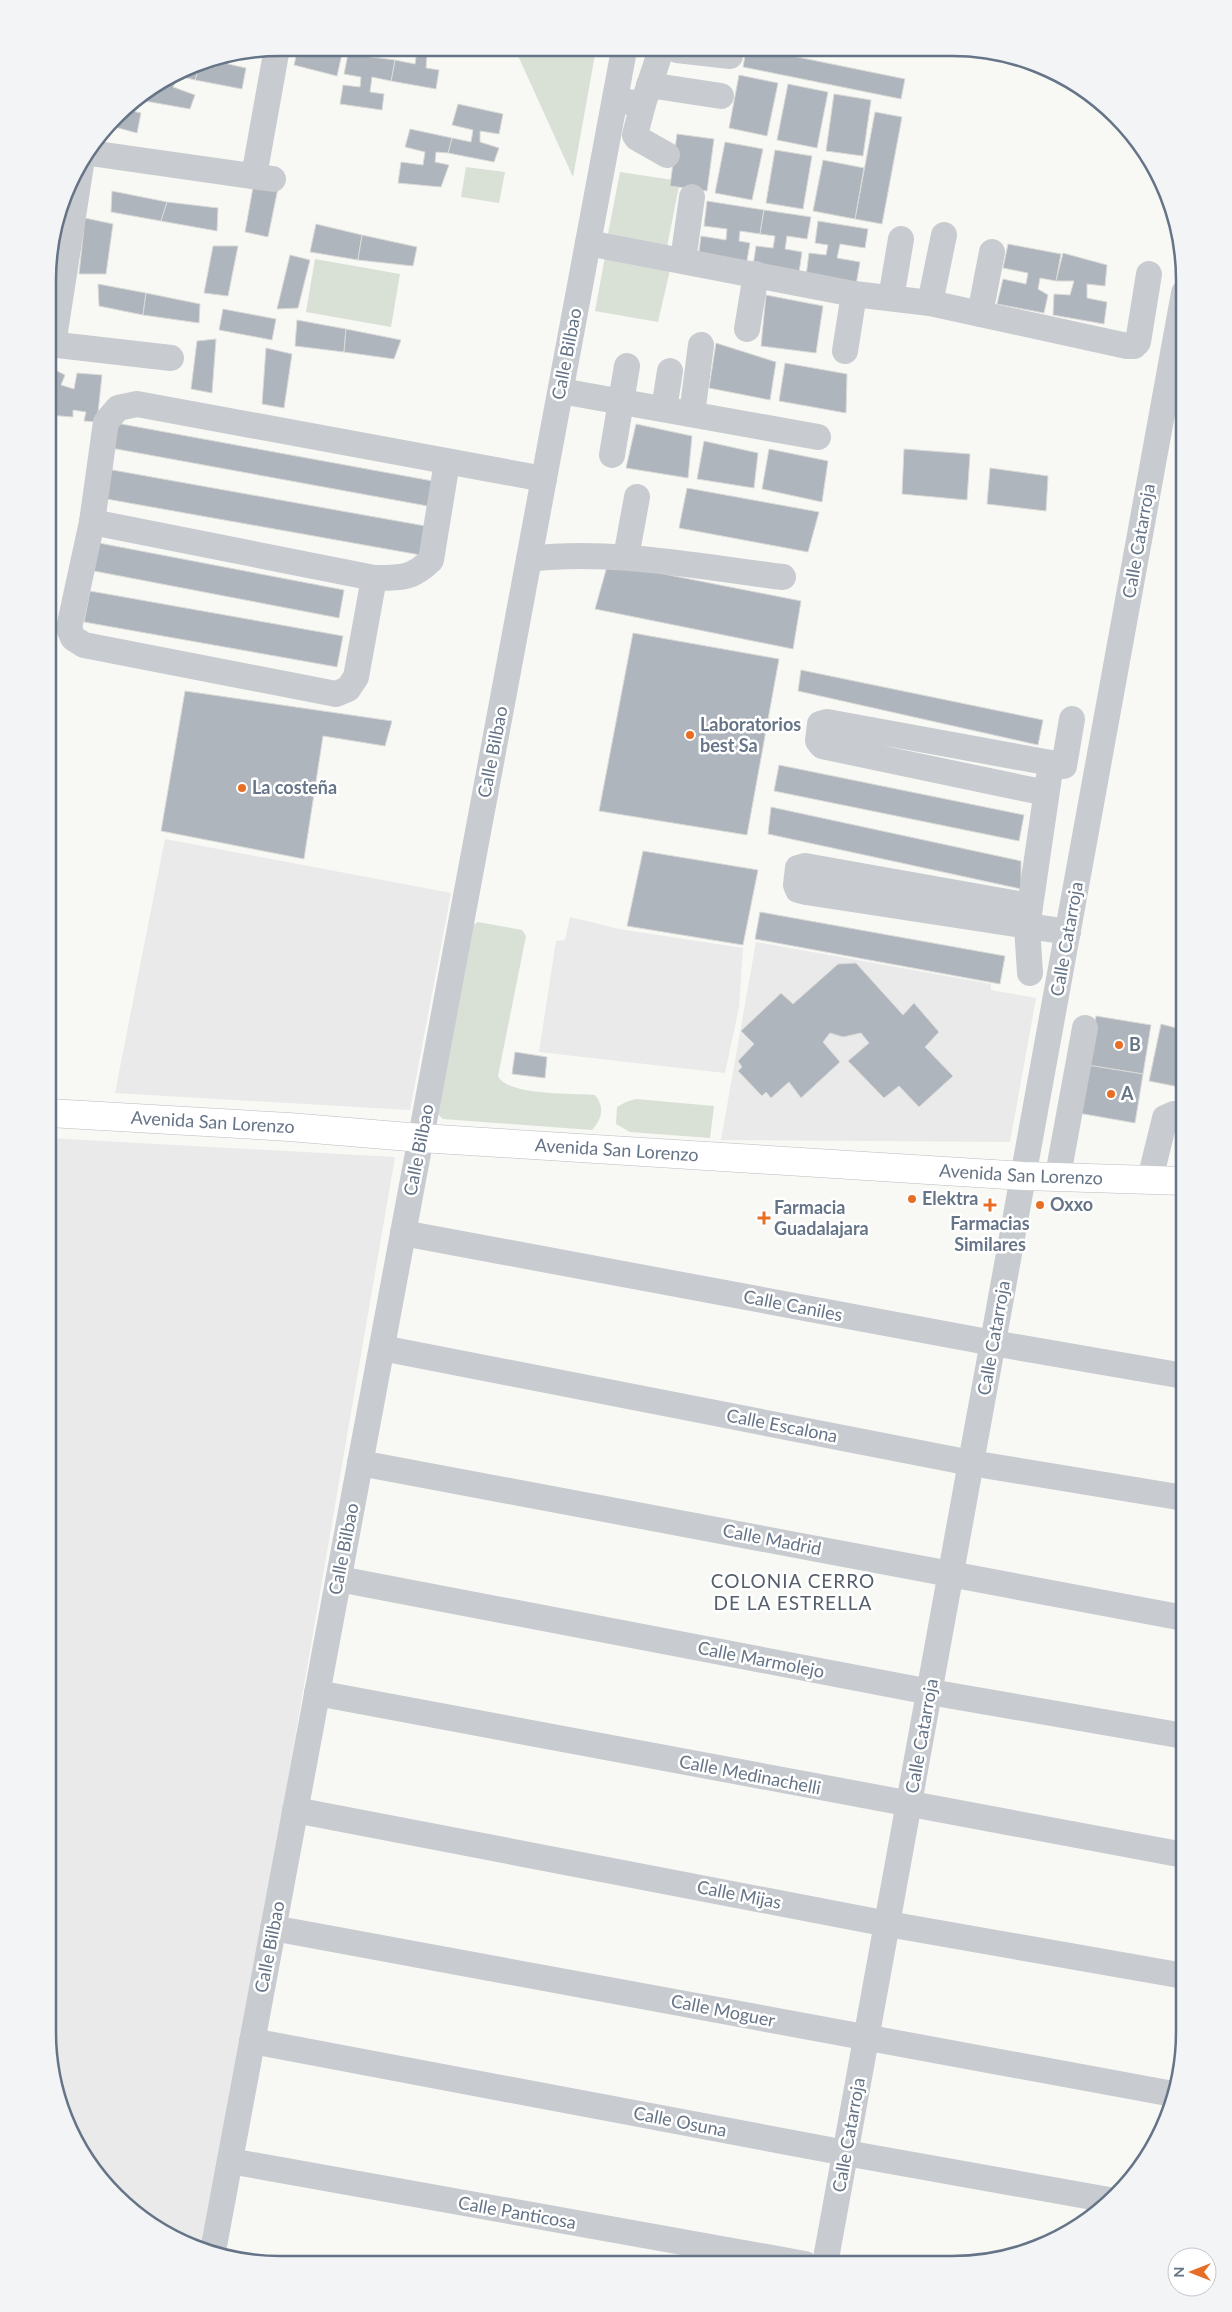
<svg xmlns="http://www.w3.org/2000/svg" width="1232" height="2312" viewBox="0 0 1232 2312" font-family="Lato,sans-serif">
<rect width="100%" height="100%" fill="#f8f8f5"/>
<!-- built -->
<g fill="#e9eae9">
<path d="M165,839L451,893L410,1110L115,1093Z"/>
<path d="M570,917L619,929L743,948L739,1007L725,1073L539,1052L556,941L565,940Z"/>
<path d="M756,942L991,984V990L1036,998L1010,1142L721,1140Z"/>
<path d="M48,1138L395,1157L207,2249L178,2241L127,2207L87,2161L60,2106L48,2032Z"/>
</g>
<!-- green -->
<g fill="#d9e0d6">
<path d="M515,49H596L573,177Z"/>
<path d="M466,167L505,172L499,203L461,197Z"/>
<path d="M620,172L680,181L667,247L608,234Z"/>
<path d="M605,257L670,270L658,322L595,311Z"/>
<path d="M315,259L400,274L391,327L306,312Z"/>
<path d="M478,922L522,930L526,936L498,1076C507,1096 575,1093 595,1095C605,1107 602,1119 592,1130L443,1119L437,1113L470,927Z"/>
<path d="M636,1099L714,1106L710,1138L630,1132L616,1124L617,1107L626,1102Z"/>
</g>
<!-- building -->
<g fill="#afb5bc" stroke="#dadad8">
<path d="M298,48H328V51L342,54L337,76L294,65Z"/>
<path d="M397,48H442L440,56L427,54L426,68L439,70L436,89L391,81L395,60L415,64L417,51Z"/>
<path d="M746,50H763L905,79L901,99L743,67Z"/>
<path d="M348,54L395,60L391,81L372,77L370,92L384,94L382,110L340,104L343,85L360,87L361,77L344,74Z"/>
<path d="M231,57L228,64L246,68L242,89L195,80L200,63L216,67L217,60Z"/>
<path d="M200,63L195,80L179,76L173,87L195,95L190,109L145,101V94L164,85V82L191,65Z"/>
<path d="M739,75L778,83L767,136L729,128Z"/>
<path d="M788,84L828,92L817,148L777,140Z"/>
<path d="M834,94L871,100L863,156L826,151Z"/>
<path d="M458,104L503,114L499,134L480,131V142L499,148L494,162L448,153L452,138L471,142L473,130L452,125Z"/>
<path d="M124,109L141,113L137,133L111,126Z"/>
<path d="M875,112L902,117L882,224L855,219Z"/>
<path d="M410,129L452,138L448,153L436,152L435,162L449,165L441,187L398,183L401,162L423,165L425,152L405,147Z"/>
<path d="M677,134L714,139L707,191L670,186Z"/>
<path d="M725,142L763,149L752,200L715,193Z"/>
<path d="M775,150L812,156L803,209L766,203Z"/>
<path d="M823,160L864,168L855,219L813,211Z"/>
<path d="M254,182L278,188L268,237L245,232Z"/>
<path d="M112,191L167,202L161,221L111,212Z"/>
<path d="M707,201L764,210L760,234L740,231L739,241L750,243L746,266L698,259L701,236L726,240L727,229L704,226Z"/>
<path d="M167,202L218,208L217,231L161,221Z"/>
<path d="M764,210L811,217L807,239L787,236L785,249L802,252L799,273L753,266L756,246L773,248L775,236L760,234Z"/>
<path d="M85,218L113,224L106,274H79Z"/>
<path d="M818,221L868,229L865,248L840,244L837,258L860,262L856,285L806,276L809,253L826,255L828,245L815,243Z"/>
<path d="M316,224L362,235L358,260L310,252Z"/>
<path d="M362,235L417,247L413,266L358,260Z"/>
<path d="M1008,244L1061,254L1056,281L1040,278L1038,289L1048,295L1044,313L997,304L1003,279L1026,284L1028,273L1003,268Z"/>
<path d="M213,246H238L228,296L204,293Z"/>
<path d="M1063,253L1107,265L1105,286L1087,284V298L1107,302L1104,324L1053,315L1054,294L1070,295L1074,281H1056Z"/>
<path d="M290,255L310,260L298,308L277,309Z"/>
<path d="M98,284L146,293L143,315L99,306Z"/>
<path d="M146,293L200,304L199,323L143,315Z"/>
<path d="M766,295L823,306L816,353L761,346Z"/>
<path d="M223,309L276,319L272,340L219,330Z"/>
<path d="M297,320L346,329L344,352L295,346Z"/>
<path d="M346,329L401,340L394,359L344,352Z"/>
<path d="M216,339L212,393L191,389L197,341Z"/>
<path d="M716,343L776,362L770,400L709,388Z"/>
<path d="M266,348L292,354L284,408L262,404Z"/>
<path d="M785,363L847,374L846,413L779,401Z"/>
<path d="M49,367L65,375L61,385L74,389L77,373L102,375L97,422L84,421L86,412L73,410V417L49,415Z"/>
<path d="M49,423L56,424L53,456H49Z"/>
<path d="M116,423L438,482L433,507L111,448Z"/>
<path d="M636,424L692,436L688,478L626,468Z"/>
<path d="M704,441L758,453L754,488L697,479Z"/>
<path d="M769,449L828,461L822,502L762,489Z"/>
<path d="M904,449L970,454L967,500L902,494Z"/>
<path d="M990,468L1048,476L1046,511L987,504Z"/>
<path d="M107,469L431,527L426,556L101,498Z"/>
<path d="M687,488L819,512L808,552L679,528Z"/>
<path d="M99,543L344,590L339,618L94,571Z"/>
<path d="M608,563L801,601L793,649L595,609Z"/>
<path d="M90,591L343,636L337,667L84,622Z"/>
<path d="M633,633L779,659L747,835L599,811Z"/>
<path d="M801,670L1043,720L1038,745L798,691Z"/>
<path d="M185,691L392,721L385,746L323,736L304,859L161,831Z"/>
<path d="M779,765L1024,815L1019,841L774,791Z"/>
<path d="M771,807L1021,861V889L768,834Z"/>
<path d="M643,851L758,870L743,945L627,926Z"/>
<path d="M760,912L1005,956L1000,984L755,939Z"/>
<path d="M856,963L903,1015L914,1003L939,1032L925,1047L953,1076L919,1107L899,1086L884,1098L848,1061L869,1043L861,1033L843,1037L830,1033L823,1042L840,1062L801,1098L789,1082L771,1098L766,1092L762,1096L738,1071L742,1067L738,1061L754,1044L741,1031L781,993L793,1004L838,964Z"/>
<path d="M1096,1016L1151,1025L1143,1074L1087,1065Z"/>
<path d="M1161,1024L1184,1030V1088L1149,1081Z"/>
<path d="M515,1052L547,1057L545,1078L512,1074Z"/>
<path d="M1087,1065L1143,1074L1135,1123L1078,1113Z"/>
</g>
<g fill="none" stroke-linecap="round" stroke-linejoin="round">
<defs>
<g id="major">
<path id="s1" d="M49,1113L289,1127L421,1138L1024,1176L1184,1181"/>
</g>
</defs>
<!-- major casing -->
<use href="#major" stroke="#b9bcc1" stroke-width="29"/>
<!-- minor -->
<g stroke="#c8cbcf" stroke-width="26">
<path d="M677,50L730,56"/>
<path d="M649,85L721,96"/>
<path d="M615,100L643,104L661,50"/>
<path d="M643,104L635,135L637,138L667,155"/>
<path d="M90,153L273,179"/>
<path d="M254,176L277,48"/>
<path d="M588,243L854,294L930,303L1127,346H1134L1138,342L1149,274"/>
<path d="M683,260L692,197"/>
<path d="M891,298L901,239"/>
<path d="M930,303L944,235"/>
<path d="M980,314L992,252"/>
<path d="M747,329L756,274"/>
<path d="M49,344L171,358"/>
<path d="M53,344L81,165"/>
<path d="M845,351L854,294"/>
<path d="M561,391L818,437"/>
<path d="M664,409L670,371"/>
<path d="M692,414L701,345"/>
<path d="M612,455L627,366"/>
<path d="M92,522L374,578C400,578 412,579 431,560L447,462"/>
<path d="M626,557L637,497"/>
<path d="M529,559C613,549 700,567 783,577"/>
<path d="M374,578L356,677L348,689L336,694L84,645L73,638L69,628L92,522L106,422L118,408L137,404L544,479"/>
<path d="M1064,766L1072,719"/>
<path d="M1030,906L805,866L798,868L796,885L798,890L806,892L1068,932"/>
<path d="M1030,973L1027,927L1051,763L827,722L820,724L818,741L822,746L1046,793"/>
<path d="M1058,1175L1085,1028"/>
<path d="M1150,1179L1165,1118L1174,1114L1184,1116"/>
<path d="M403,1233L993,1343L1184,1376"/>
<path d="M382,1348L971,1463L1184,1498"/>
<path d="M360,1463L1184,1618"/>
<path d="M339,1579L930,1692L1184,1736"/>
<path d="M317,1693L1184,1855"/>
<path d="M295,1810L888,1924L1184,1976"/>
<path d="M273,1928L1173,2094"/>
<path d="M252,2041L846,2153L1109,2200"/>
<path d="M230,2161L805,2264"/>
<path d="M213,2251L624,50"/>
<path d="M825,2264L1184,293"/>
</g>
<!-- major -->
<use href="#major" stroke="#fff" stroke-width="28"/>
</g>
<!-- markers -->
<g fill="#e86e26" stroke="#fff" stroke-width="2">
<circle cx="690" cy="735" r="5"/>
<circle cx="242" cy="788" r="5"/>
<circle cx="1119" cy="1045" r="5"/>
<circle cx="1111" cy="1094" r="5"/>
<circle cx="912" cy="1199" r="5"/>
<path d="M987.5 1197.5h5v5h5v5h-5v5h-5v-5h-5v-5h5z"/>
<circle cx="1040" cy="1205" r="5"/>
<path d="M761.5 1210.5h5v5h5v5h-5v5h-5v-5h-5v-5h5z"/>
</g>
<g text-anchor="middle" stroke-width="5" stroke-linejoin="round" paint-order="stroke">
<!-- street labels -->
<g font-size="18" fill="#667487" stroke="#fff">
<text transform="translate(567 354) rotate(-79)" y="6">Calle Bilbao</text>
<text transform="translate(1139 541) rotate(-80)" y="6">Calle Catarroja</text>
<text transform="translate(493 752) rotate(-79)" y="6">Calle Bilbao</text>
<text transform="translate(1067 939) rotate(-80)" y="6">Calle Catarroja</text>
<text dy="6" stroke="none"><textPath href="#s1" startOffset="164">Avenida San Lorenzo</textPath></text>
<text transform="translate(419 1150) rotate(-79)" y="6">Calle Bilbao</text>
<text dy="6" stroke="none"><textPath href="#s1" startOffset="569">Avenida San Lorenzo</textPath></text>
<text dy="6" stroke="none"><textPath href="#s1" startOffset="974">Avenida San Lorenzo</textPath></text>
<text transform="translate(793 1306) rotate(11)" y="6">Calle Caniles</text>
<text transform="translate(994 1338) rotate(-80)" y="6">Calle Catarroja</text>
<text transform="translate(782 1426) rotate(11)" y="6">Calle Escalona</text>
<text transform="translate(772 1540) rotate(11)" y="6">Calle Madrid</text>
<text transform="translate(344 1549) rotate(-79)" y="6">Calle Bilbao</text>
<text transform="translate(761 1660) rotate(11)" y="6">Calle Marmolejo</text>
<text transform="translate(922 1736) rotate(-80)" y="6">Calle Catarroja</text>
<text transform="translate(750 1775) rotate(11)" y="6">Calle Medinachelli</text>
<text transform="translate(739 1895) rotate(11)" y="6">Calle Mijas</text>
<text transform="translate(270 1947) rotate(-79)" y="6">Calle Bilbao</text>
<text transform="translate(723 2011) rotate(11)" y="6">Calle Moguer</text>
<text transform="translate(680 2122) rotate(11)" y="6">Calle Osuna</text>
<text transform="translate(849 2135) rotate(-80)" y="6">Calle Catarroja</text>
<text transform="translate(517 2213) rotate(10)" y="6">Calle Panticosa</text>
</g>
<!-- poi labels -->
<g font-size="18" font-weight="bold" fill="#667487" stroke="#fff" text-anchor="start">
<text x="700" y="731">Laboratorios<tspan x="700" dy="21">best Sa</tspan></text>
<text x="252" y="794">La costeña</text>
<text x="1129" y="1051">B</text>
<text x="1121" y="1100">A</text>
<text x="922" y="1205">Elektra</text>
<text x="1050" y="1211">Oxxo</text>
<text x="774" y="1214">Farmacia<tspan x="774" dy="21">Guadalajara</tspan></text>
<text x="990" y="1230" text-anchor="middle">Farmacias<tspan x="990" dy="21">Similares</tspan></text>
</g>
<!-- neighbourhood labels -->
<g font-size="19" letter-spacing="1" fill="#555e6c" stroke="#fff">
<text x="793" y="1588">COLONIA CERRO<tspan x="793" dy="22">DE LA ESTRELLA</tspan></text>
</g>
</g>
<!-- crop -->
<path d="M0 0H1232V2312H0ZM280 56H952A224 224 0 0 1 1176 280V2032A224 224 0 0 1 952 2256H280A224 224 0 0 1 56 2032V280A224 224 0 0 1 280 56Z" fill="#f3f4f5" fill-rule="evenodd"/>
<path fill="none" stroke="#667487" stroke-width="2.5" d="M280 56H952A224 224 0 0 1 1176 280V2032A224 224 0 0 1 952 2256H280A224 224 0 0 1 56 2032V280A224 224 0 0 1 280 56Z"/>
<!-- north arrow -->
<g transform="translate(1192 2272) rotate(270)"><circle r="24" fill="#ffffff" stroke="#c2c7cf"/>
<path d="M0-4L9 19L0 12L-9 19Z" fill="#e86e26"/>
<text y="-8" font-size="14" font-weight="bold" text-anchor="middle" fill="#667487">N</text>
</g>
</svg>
